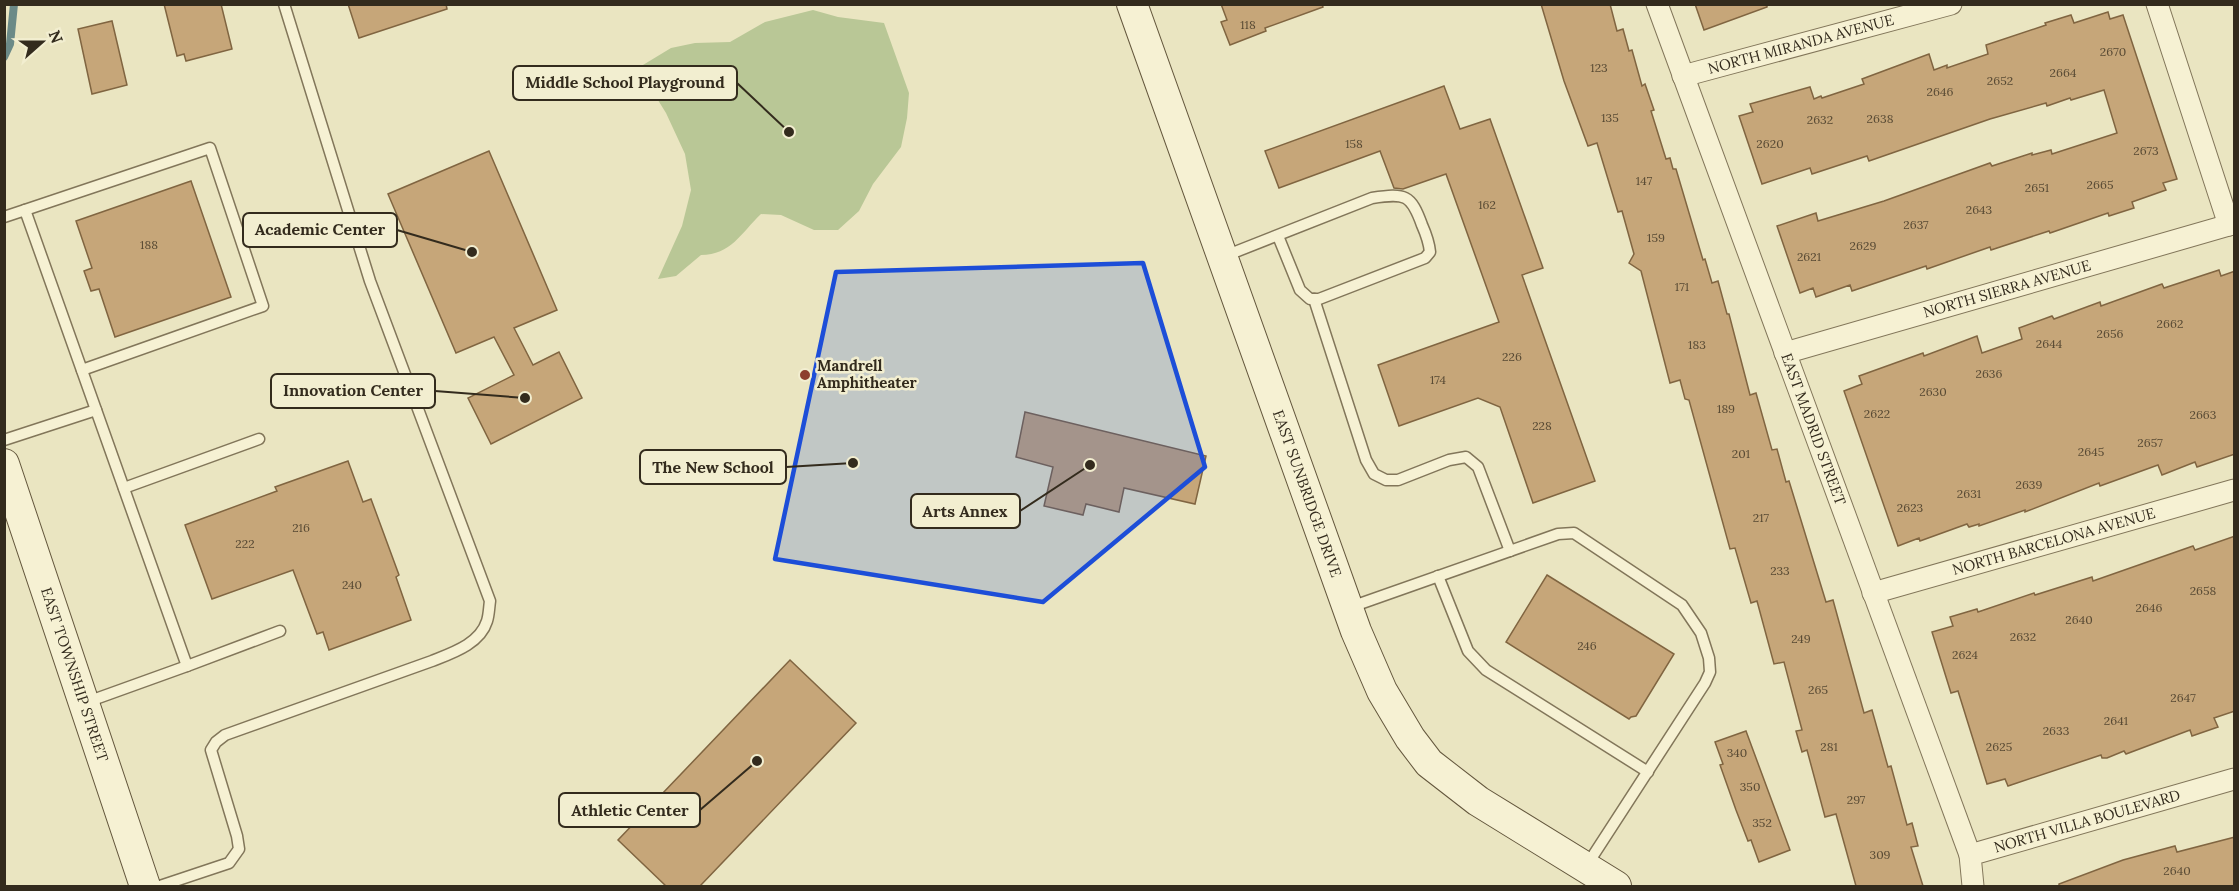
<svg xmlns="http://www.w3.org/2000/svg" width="2239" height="891" viewBox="0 0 2239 891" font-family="Lora,serif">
<rect width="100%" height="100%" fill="#eae5c1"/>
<!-- green -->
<path fill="#b9c796" d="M813,10L838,17L884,23L909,93L907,118L901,147L873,184L859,211L838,230H814L781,215L761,214C741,233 731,255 701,255L676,276L658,279L682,226L691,190L685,154L666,113L638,68L671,48L695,43L730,42L765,22Z"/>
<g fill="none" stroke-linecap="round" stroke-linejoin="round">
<!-- stream -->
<path stroke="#6b8a87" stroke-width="8" d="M4,57L10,44L14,4"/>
</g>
<!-- building -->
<g fill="#c6a679" stroke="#806541" stroke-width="1.5">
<path d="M164,4H221L232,49L186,61L184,54L177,56Z"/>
<path d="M348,4H446L447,9L359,38Z"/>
<path d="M1221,4H1322L1323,7L1265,28L1266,31L1230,45L1221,22L1227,20Z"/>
<path d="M1541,4H1610L1617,31L1623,29L1629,51L1632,50L1642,86L1645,84L1654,110L1651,111L1666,159L1670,158L1673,169H1676L1703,260L1705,259L1712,283L1718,281L1727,314H1729L1750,395L1756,393L1772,450L1777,449L1786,482L1789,481L1826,602L1833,600L1864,713L1872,710L1888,767L1891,766L1907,825L1912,823L1918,846L1911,847L1923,886H1856L1836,814L1825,817L1807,750L1802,752L1796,731L1802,730L1784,662L1774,664L1757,601L1751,603L1735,548L1730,549L1689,400L1685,399L1680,380L1670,383L1641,271L1629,263L1634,254L1622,211L1618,212L1597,143L1588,146L1564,81Z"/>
<path d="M1695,4H1767V7L1704,30Z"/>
<path d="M2108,12L2110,19L2123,15L2177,179L2163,183L2166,190L2132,202L2134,208L2109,216L2108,213L2050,233L2049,231L1991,250L1990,247L1927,269L1926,266L1852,291L1850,285L1816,297L1813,288L1800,293L1777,226L1816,213L1818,221L1884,201L1990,163L1992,166L2032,153V155L2051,150L2052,154L2117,133L2104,90L2071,100L2070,98L2047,106L2046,103L1990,119L1869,161L1867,156L1812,174L1810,168L1762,184L1739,116L1753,112L1750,104L1810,87L1814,99L1821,96L1822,98L1864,84L1862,79L1929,54L1934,70L1947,65V68L1988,54L1986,45L2046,25L2045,23L2071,15L2074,23Z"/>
<path d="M112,21L127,85L92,94L78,29Z"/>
<path d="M1444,86L1460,129L1490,119L1543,268L1522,275L1595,481L1533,503L1500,407L1478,398L1399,426L1378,365L1499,322L1446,174L1403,189L1394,188L1380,151L1279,188L1265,151Z"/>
<path d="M489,151L557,310L514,328L533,365L559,352L582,398L491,444L468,398L514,375L494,337L456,353L388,194Z"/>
<path d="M191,181L231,297L115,337L99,289L91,291L84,271L92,268L76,221Z"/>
<path d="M2219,270L2221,276L2235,271V454L2197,467L2195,462L2162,475L2158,465L2100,486L2099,483L2025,512V510L1979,526V524L1969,527L1967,524L1920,541L1919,538L1898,546L1844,391L1862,384L1859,376L1923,353L1924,356L1977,336L1982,353L2022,339L2019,328L2052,316L2054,319L2100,302L2101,306L2162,284L2164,288Z"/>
<path d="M1025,412L1206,456L1195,504L1124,488L1119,512L1086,504L1083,515L1044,506L1053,467L1016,457Z"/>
<path d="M348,461L363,502L371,499L399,575L396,577L411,620L329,650L323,632L317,634L293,570L212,599L185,525L277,491L275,487Z"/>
<path d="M2235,536V711L2214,718L2218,727L2192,736L2190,730L2126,754L2124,751L2107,758H2102L2101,755L2008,786L2005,779L1987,784L1958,691L1951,693L1932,632L1953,626L1950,617L1977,609L1978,612L2034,593L2035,595L2092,577L2093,581L2193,546L2195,550Z"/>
<path d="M1547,575L1674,654L1636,716L1631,717L1629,719L1506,642Z"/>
<path d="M790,660L856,723L700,886H666L618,840Z"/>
<path d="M1746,731L1790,850L1759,862L1751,840L1748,841L1736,810L1720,765L1723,764L1715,742Z"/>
<path d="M2235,837V886H2059V884L2123,860L2175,846L2177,852Z"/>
</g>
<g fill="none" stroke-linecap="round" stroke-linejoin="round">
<defs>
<g id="lane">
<path d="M25,210L210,148L263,306L82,370"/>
<path d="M4,217L25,210L187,666L87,702"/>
<path d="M1225,256L1372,198C1405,193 1411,194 1422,225C1426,234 1429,242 1430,252L1425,258L1319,299H1310L1300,290L1278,236"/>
<path d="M1314,299L1366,460L1374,474L1386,480H1398L1449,460L1466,457L1478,467L1510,551"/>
<path d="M4,440L96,410"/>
<path d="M124,488L259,439"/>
<path d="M1438,576L1468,651L1486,670L1648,772"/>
<path d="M1348,608L1558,534L1574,533L1682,605L1701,633L1709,658L1710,672L1705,683L1587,865"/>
<path d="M187,666L280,631"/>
<path d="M160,886L229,863L239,849L237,836L211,750L216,742L225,735L432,661C452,653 480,644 487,621C489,615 489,608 490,601L370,281L284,4"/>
</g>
<g id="street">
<path id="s1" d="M1657,4L1970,855"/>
<path d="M2157,4L2229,225L2234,224"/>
<path id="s2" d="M1683,76L1951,4"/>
<path id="s3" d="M1785,353L2229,225"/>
<path id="s4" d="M1873,593L2234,490"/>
<path id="s5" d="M1973,886L1970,855L2234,779"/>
</g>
<g id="secondary">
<path id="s6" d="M1132,4L1356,631L1382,691L1410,738L1429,763L1478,801L1616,886"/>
<path id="s7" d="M4,464L145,886"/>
</g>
</defs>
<!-- lane casing -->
<use href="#lane" stroke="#82765a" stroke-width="13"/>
<!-- street casing -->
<use href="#street" stroke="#82765a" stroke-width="23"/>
<!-- secondary casing -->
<use href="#secondary" stroke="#64573d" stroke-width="32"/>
<!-- lane -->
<use href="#lane" stroke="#f6f1d3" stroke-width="10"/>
<!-- street -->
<use href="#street" stroke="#f6f1d3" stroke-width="21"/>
<!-- secondary -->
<use href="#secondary" stroke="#f6f1d3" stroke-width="30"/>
</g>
<!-- marked area -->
<path fill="#1d4ed8" fill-opacity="0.2" stroke="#1d4ed8" stroke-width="4.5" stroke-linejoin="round" d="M1143,263L1205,467L1043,602L775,559L836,272Z"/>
<!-- markers -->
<circle fill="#8d3e2e" stroke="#f2eed0" stroke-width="2" cx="805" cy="375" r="6"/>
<g text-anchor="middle" stroke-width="5" stroke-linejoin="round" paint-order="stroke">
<!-- number labels -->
<g font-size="12" fill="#584a34">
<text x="1248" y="29">118</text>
<text x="2113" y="56">2670</text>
<text x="1599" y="72">123</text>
<text x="2063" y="77">2664</text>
<text x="2000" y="85">2652</text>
<text x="1940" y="96">2646</text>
<text x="1610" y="122">135</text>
<text x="1880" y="123">2638</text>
<text x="1820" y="124">2632</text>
<text x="1354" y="148">158</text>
<text x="1770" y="148">2620</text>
<text x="2146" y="155">2673</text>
<text x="1644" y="185">147</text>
<text x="2100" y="189">2665</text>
<text x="2037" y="192">2651</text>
<text x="1487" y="209">162</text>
<text x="1979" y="214">2643</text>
<text x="1916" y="229">2637</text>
<text x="1656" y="242">159</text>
<text x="149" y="249">188</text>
<text x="1863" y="250">2629</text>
<text x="1809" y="261">2621</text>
<text x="1682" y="291">171</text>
<text x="2170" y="328">2662</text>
<text x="2110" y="338">2656</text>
<text x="2049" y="348">2644</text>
<text x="1697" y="349">183</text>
<text x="1512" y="361">226</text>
<text x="1989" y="378">2636</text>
<text x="1438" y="384">174</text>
<text x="1933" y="396">2630</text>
<text x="1726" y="413">189</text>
<text x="1877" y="418">2622</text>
<text x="2203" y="419">2663</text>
<text x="1542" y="430">228</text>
<text x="2150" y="447">2657</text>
<text x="2091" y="456">2645</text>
<text x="1741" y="458">201</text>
<text x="2029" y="489">2639</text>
<text x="1969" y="498">2631</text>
<text x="1910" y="512">2623</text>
<text x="1761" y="522">217</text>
<text x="301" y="532">216</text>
<text x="245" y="548">222</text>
<text x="1780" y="575">233</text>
<text x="352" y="589">240</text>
<text x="2203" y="595">2658</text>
<text x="2149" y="612">2646</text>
<text x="2079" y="624">2640</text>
<text x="2023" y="641">2632</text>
<text x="1801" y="643">249</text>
<text x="1587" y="650">246</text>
<text x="1965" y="659">2624</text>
<text x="1818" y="694">265</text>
<text x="2183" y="702">2647</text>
<text x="2116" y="725">2641</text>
<text x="2056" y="735">2633</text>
<text x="1829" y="751">281</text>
<text x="1999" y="751">2625</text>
<text x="1737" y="757">340</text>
<text x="1750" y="791">350</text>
<text x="1856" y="804">297</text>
<text x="1762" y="827">352</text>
<text x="1880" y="859">309</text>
<text x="2177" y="875">2640</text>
</g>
<!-- street labels -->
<g font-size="15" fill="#332b1d" stroke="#f2eed0">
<text dy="5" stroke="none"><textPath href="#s2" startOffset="122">NORTH MIRANDA AVENUE</textPath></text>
<text dy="5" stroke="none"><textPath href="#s3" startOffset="231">NORTH SIERRA AVENUE</textPath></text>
<text dy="5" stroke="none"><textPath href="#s1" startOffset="453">EAST MADRID STREET</textPath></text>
<text dy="5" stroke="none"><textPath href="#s6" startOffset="520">EAST SUNBRIDGE DRIVE</textPath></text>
<text dy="5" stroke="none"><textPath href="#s4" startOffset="188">NORTH BARCELONA AVENUE</textPath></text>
<text dy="5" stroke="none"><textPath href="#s7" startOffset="222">EAST TOWNSHIP STREET</textPath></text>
<text dy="5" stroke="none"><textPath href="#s5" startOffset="153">NORTH VILLA BOULEVARD</textPath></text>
</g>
<!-- poi labels -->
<g font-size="15" font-weight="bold" fill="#332b1d" stroke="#f2eed0" text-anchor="start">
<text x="817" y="371">Mandrell<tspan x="817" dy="17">Amphitheater</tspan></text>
</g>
</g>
<!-- callouts -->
<path fill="none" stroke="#332b1d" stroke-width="2" d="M789 132L737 83M472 252L397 230M525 398L435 391M853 463L786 467M1090 465L1020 511M757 761L700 810"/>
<g fill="#332b1d" stroke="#f2eed0" stroke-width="2">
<circle cx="789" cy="132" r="6"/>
<circle cx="472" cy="252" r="6"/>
<circle cx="525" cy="398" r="6"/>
<circle cx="853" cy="463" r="6"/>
<circle cx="1090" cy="465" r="6"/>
<circle cx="757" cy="761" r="6"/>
</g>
<g fill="#f2eed0" stroke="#332b1d" stroke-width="2">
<rect x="513" y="66" width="224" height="34" rx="6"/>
<rect x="243" y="213" width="154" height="34" rx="6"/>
<rect x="271" y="374" width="164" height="34" rx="6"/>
<rect x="640" y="450" width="146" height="34" rx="6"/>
<rect x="911" y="494" width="109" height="34" rx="6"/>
<rect x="559" y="793" width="141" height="34" rx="6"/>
</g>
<g font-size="16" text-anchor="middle" font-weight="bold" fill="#332b1d">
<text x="625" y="88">Middle School Playground</text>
<text x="320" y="235">Academic Center</text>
<text x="353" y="396">Innovation Center</text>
<text x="713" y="473">The New School</text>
<text x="965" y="517">Arts Annex</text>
<text x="630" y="816">Athletic Center</text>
</g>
<!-- border -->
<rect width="2239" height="891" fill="none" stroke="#332b1d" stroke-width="12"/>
<!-- north arrow -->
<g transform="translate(42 42) rotate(69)" stroke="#f2eed0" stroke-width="4.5" paint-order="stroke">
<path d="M0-4.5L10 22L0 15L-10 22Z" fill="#332b1d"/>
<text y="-9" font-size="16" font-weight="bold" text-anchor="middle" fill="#332b1d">N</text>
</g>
</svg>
